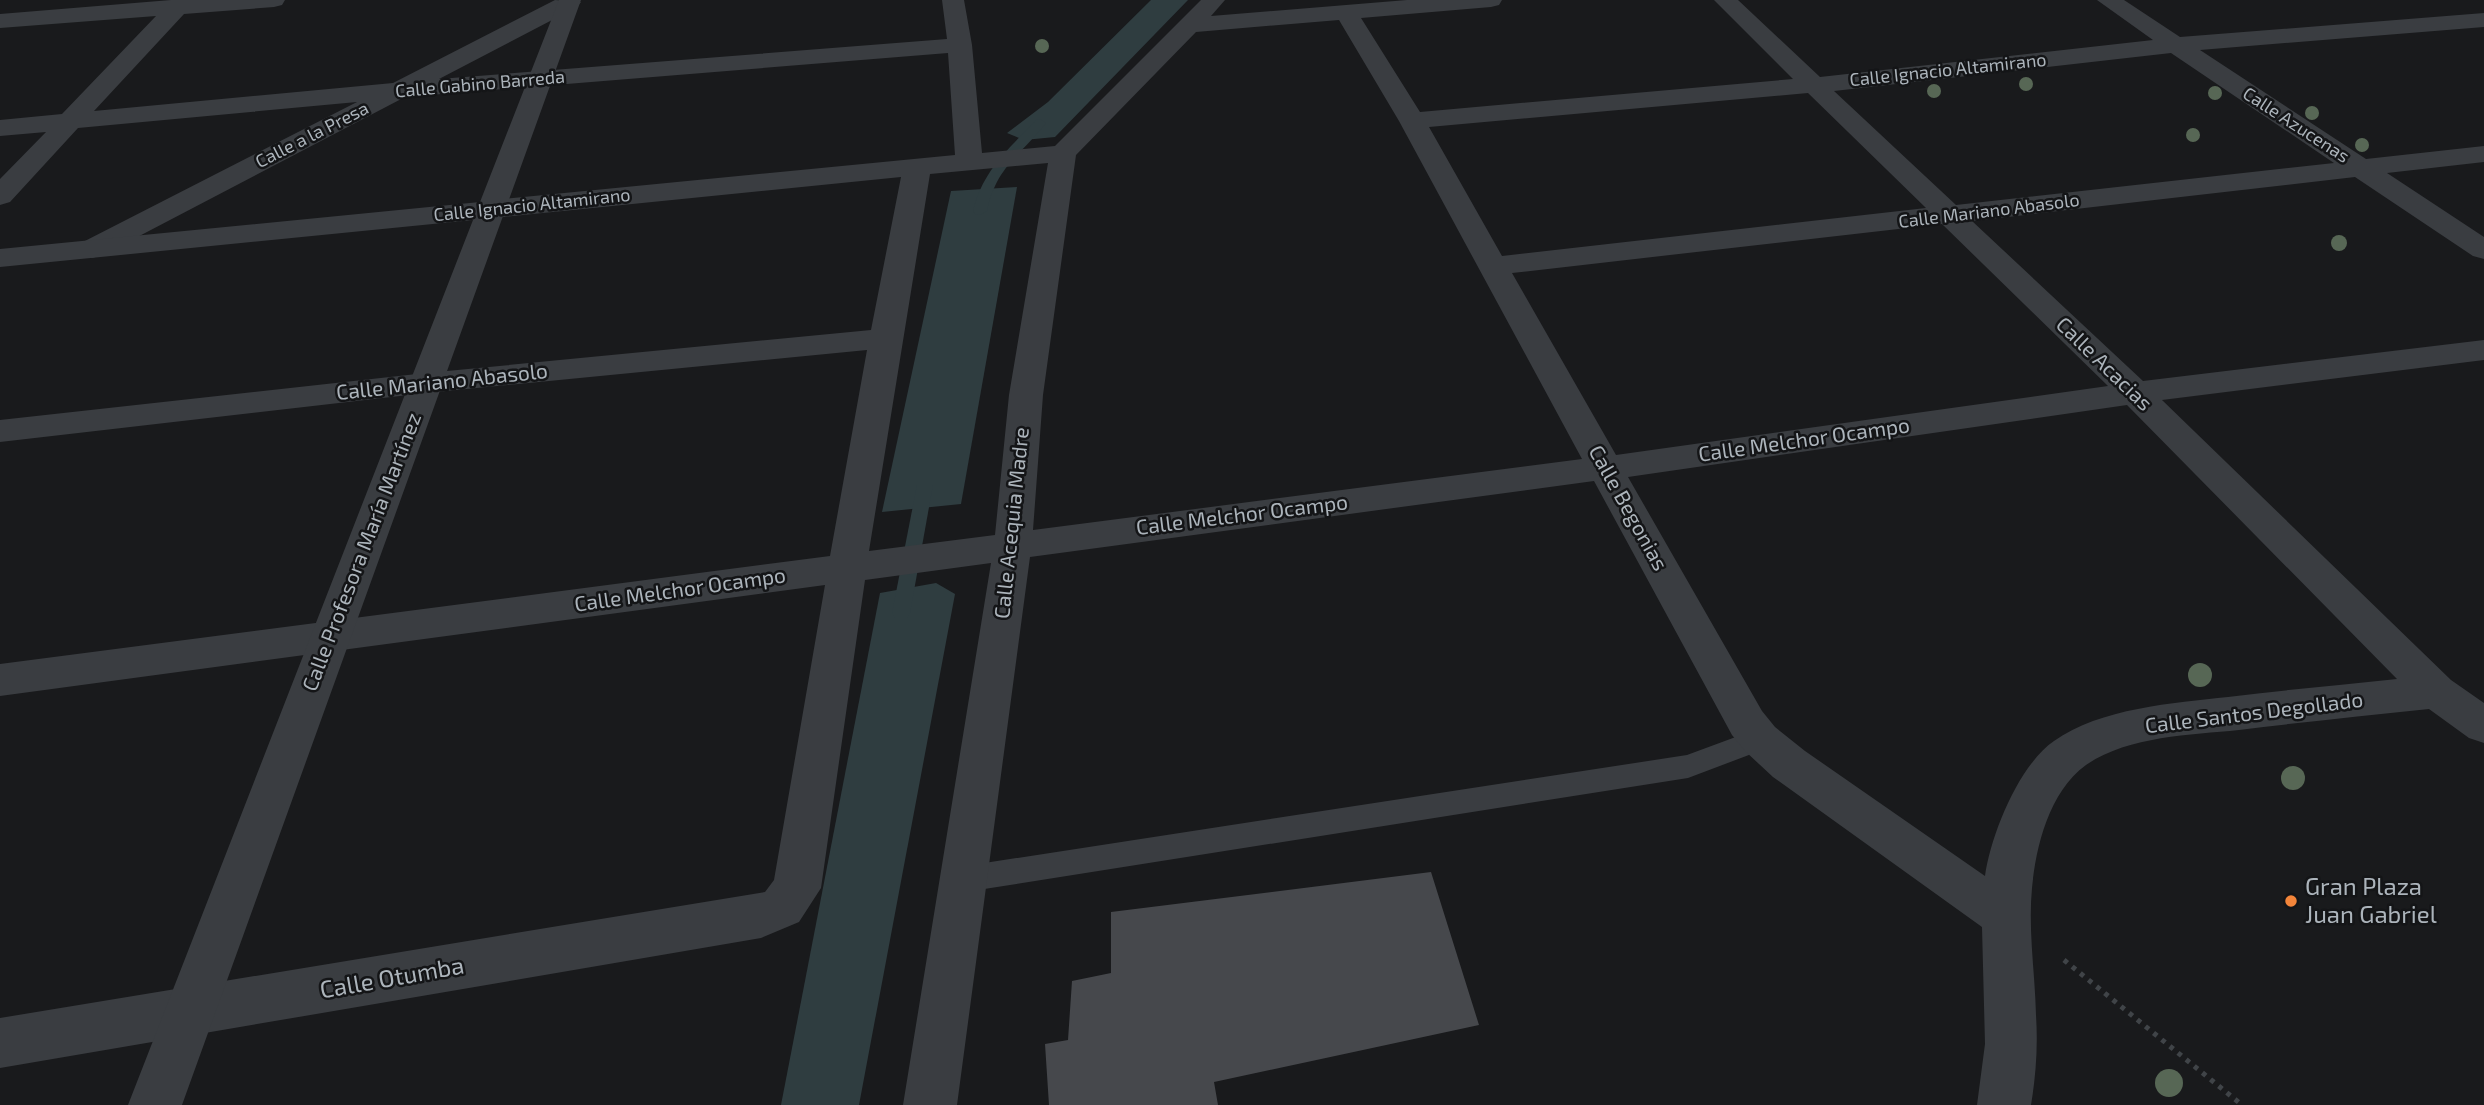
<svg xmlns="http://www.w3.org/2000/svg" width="2484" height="1105" viewBox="0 0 2484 1105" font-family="'Exo 2',sans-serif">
<rect width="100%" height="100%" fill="#191a1c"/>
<!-- water -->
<g fill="#2f3d40">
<path d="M1151,0H1188L1055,137L1024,140L1007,133L1048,102Z"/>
<path d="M1017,187L961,504L882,512L951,191Z"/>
<path d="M936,583L955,594L859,1105H781L880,593Z"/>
</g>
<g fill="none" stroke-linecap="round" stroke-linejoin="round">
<!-- stream -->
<g fill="#2f3d40" fill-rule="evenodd">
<path d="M1040,119L1046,123C1020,156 996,167 987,211L980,215L975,214L973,211C983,170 1008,150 1036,120Z"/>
<path d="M925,479L933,485L910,613L907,618H895L892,613L917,485Z"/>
</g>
</g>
<!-- building -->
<path fill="#46484c" d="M1431,872L1479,1025L1214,1082L1218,1105H1049L1045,1044L1068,1040L1072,981L1111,973V912Z"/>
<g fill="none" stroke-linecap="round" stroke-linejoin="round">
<!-- path -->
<path stroke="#404448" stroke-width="5" stroke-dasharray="4.5 6" stroke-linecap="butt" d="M2064,960L2242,1105"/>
<!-- service -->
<path fill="#3a3d41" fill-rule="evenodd" d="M1760,728L1770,731L1774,739L1770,747L1688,778L965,892L954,888L950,879L954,870L965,866L1687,755Z"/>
<!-- minor -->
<path fill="#3a3d41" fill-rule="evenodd" d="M171,0H285L282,5L274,7L184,14L94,111L393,83L555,0L581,2L577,7L439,79L947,39L942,0H964L972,45L982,153L1055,146L1201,0H1225L1211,16L1407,0H1502L1499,5L1491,7L1361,18L1420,112L1793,79L1714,0H1738L1820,77L2153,40L2097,0H2124L2180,37L2484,13V27L2200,50L2366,159L2484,146V162L2387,173L2484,237V259L2473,256L2355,177L1972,221L2143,381L2484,340V360L2162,400L2451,680L2484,703V743L2469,738L2429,709C2365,716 2302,722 2239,730C2190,735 2128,736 2086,765C2049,792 2036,846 2032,888C2028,930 2035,973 2036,1015C2038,1046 2036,1075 2031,1105H1977L1985,1044L1982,927L1773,777L1745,751L1732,735L1594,481L1030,557L957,1105H903L991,563L865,580L821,888L799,922L761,938L0,1068V1018L765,892L774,880L825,585L0,696V664L830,556L867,350L426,393L0,442V420L426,373L871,330L901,177L493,218L483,215L479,209L483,203L493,200L955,155L948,53L405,97L103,255L92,258L81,255L77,249L81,243L357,102L78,128L10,202L0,205V179L46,132L0,136V120L62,114L156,16L0,28V14ZM1339,20L1399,121L1582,459L1033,530L1043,395L1076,155L1196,32ZM2171,53L2334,163L1956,205L1834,91ZM1808,93L1926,208L1502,256L1429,127ZM1048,163L1009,395L995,535L869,551L930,174ZM1942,224L2108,386L1616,455L1512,273ZM2127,405L2397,679C2341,685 2284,690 2228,697C2174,703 2100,708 2054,741C2019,765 1991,834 1985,876L1805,751L1775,727L1762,711L1628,477Z"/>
<!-- tertiary -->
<path fill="#3a3d41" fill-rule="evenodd" d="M559,0H581L182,1105H128L473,220L0,267V249L480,202Z"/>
</g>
<!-- trees -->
<g fill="#576755">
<circle cx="1042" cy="46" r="7"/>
<circle cx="2026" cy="84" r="7"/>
<circle cx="1934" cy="91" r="7"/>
<circle cx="2215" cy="93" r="7"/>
<circle cx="2312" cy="113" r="7"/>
<circle cx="2193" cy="135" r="7"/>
<circle cx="2362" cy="145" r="7"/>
<circle cx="2339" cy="243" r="8"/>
<circle cx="2200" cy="675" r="12"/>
<circle cx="2293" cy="778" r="12"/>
<circle cx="2169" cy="1083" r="14"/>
</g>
<!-- markers -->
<circle fill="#f3853a" stroke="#141517" stroke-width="2.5" cx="2291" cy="901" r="7"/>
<g text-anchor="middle" stroke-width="5" stroke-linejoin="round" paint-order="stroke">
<!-- far-street labels -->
<g font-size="18" fill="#acb4bb" stroke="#141517">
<text transform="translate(1948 70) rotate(-6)" y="6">Calle Ignacio Altamirano</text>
<text transform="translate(480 84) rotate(-5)" y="6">Calle Gabino Barreda</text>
<text transform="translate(2296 125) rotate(33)" y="6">Calle Azucenas</text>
<text transform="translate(312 135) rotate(-27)" y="6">Calle a la Presa</text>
<text transform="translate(532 205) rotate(-6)" y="6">Calle Ignacio Altamirano</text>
<text transform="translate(1989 211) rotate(-7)" y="6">Calle Mariano Abasolo</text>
</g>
<!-- street labels -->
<g font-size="21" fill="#acb4bb" stroke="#141517">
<text transform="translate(2104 364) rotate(44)" y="7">Calle Acacias</text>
<text transform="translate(442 382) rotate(-6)" y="7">Calle Mariano Abasolo</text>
<text transform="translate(1804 440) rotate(-8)" y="7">Calle Melchor Ocampo</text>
<text transform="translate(1628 508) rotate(61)" y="7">Calle Begonias</text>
<text transform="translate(1242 515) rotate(-7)" y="7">Calle Melchor Ocampo</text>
<text transform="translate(1012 523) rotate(-84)" y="7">Calle Acequia Madre</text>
<text transform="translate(362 552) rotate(-69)" y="7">Calle Profesora María Martínez</text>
<text transform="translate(680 590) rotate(-8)" y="7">Calle Melchor Ocampo</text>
<text transform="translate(2254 713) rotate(-7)" y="7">Calle Santos Degollado</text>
</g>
<!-- near-poi labels -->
<g font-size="24" fill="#acb4bb" stroke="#141517" text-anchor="start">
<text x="2305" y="895">Gran Plaza<tspan x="2305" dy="28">Juan Gabriel</tspan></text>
</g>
<!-- near-street labels -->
<g font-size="24" fill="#acb4bb" stroke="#141517">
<text transform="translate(392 978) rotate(-10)" y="8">Calle Otumba</text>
</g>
</g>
</svg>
